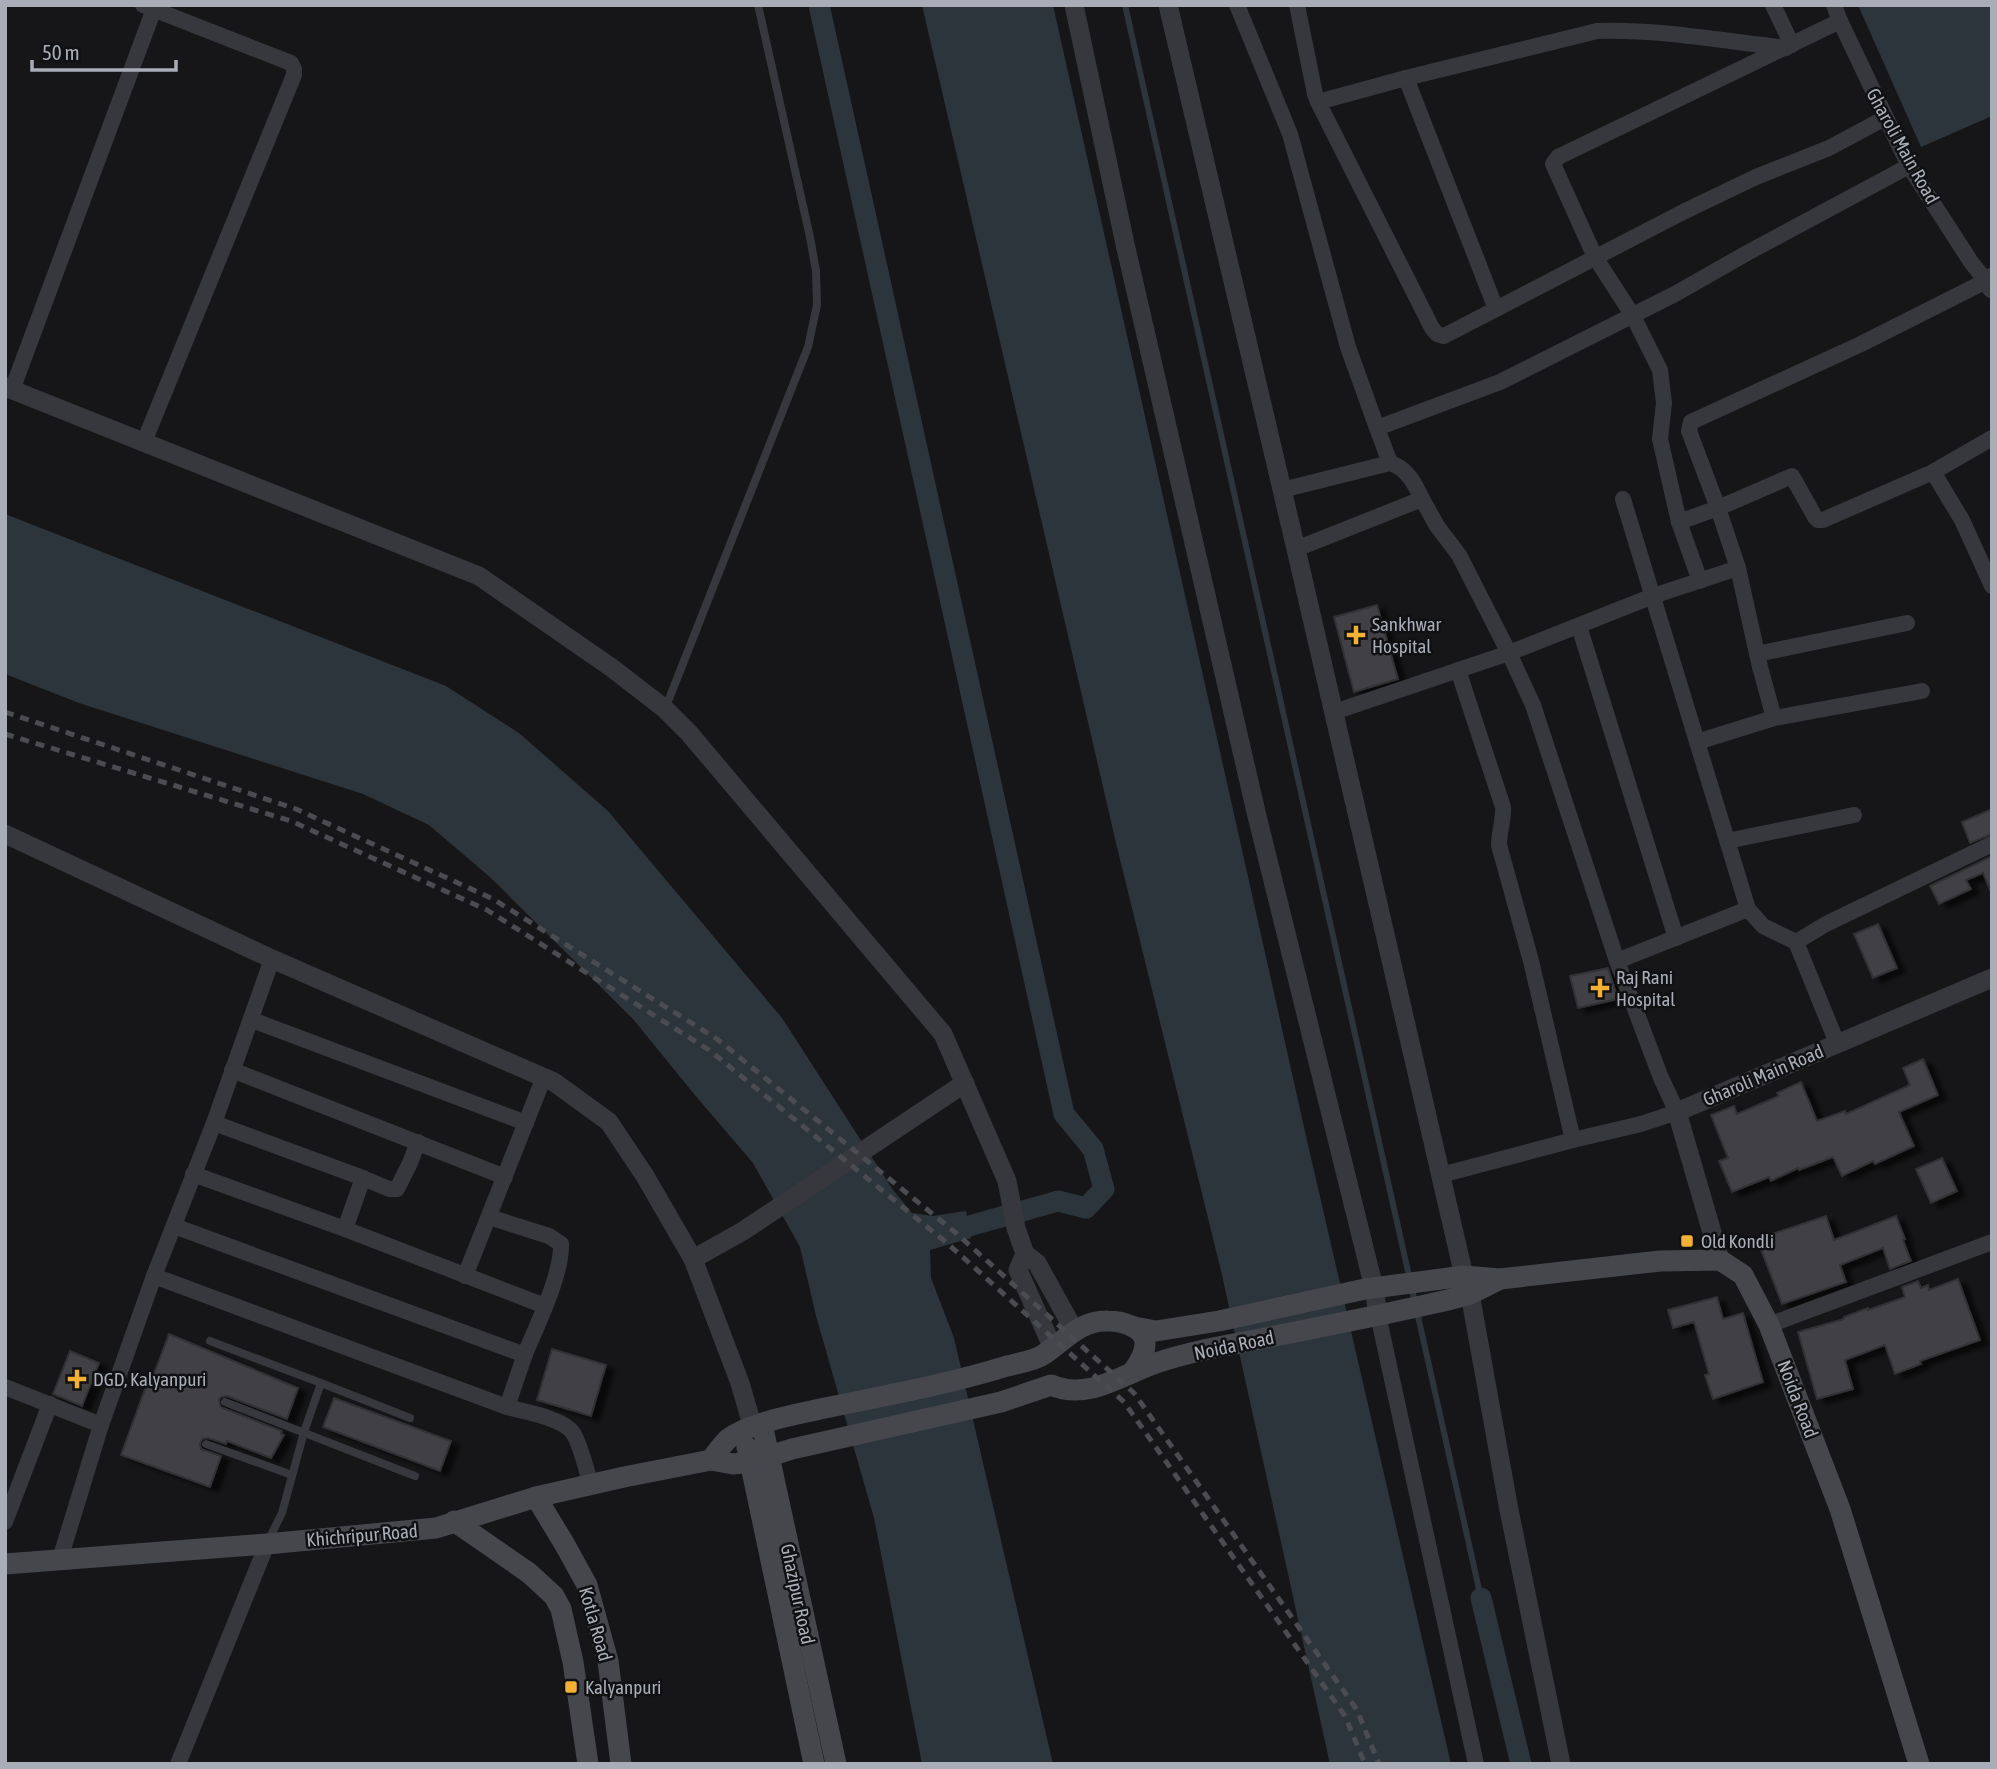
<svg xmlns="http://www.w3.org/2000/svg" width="1997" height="1769" viewBox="0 0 1997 1769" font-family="'Asap Condensed',sans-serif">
<defs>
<filter id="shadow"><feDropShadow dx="8" dy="4.5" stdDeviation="2" flood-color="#0009"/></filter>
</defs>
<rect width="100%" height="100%" fill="#161618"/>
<!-- water -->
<g fill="#2c353c">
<path d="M922,5H1053L1306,1136L1451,1764H1330L1222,1275L1116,843Z"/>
<path d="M1858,5H1992V116L1921,147Z"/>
<path d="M5,514L446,686L519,733L608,811L782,1018L893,1190L912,1213L933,1216L966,1211L971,1238L930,1250L931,1278L954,1338L1053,1764H922L874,1518L816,1316L800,1247L753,1163L694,1094L633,1019L491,878L429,825L363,794L79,703L5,674Z"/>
</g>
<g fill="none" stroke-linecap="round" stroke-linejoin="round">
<!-- stream -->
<path stroke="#2c353c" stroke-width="6" d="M1125,5L1481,1598"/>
<!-- canal -->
<g stroke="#2c353c" stroke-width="21">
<path d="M819,5L1064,1114L1093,1149L1104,1189L1086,1208L1058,1201L969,1226"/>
<path d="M1481,1598L1521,1764"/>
</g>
</g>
<!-- building -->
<g fill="#404145" stroke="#303034" stroke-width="2" filter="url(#shadow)">
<path d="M1377,605L1398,679L1354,692L1334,617Z"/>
<path d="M1992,809V834L1970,843L1962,822Z"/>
<path d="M1992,856V894L1983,873L1966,880L1971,889L1939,904L1930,886Z"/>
<path d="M1878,924L1897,968L1873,978L1854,934Z"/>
<path d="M1608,968L1618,999L1578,1008L1570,976Z"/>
<path d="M1923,1059L1938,1095L1899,1112L1914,1146L1875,1164L1873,1161L1842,1176L1833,1157L1799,1170L1798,1168L1771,1181L1769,1177L1732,1192L1719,1161L1728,1158L1711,1115L1734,1106L1737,1114L1779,1096L1777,1093L1801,1082L1817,1121L1845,1111L1846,1114L1910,1085L1903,1068Z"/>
<path d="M1942,1158L1957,1191L1931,1203L1916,1169Z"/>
<path d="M1826,1216L1834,1240L1896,1216L1905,1239L1903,1240L1911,1261L1890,1269L1883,1248L1840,1265L1846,1282L1782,1304L1757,1239Z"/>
<path d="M1958,1279L1980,1340L1920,1361L1921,1364L1895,1374L1885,1345L1845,1360L1853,1389L1817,1399L1798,1332L1844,1319V1317L1868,1308V1310L1905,1297L1902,1287L1918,1281L1921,1288L1928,1285L1929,1290Z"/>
<path d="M1717,1297L1723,1319L1743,1313L1763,1382L1713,1399L1705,1375L1709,1374L1694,1322L1673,1328L1668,1310Z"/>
<path d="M169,1334L298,1388L287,1419L227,1396L221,1397L219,1400L220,1406L223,1408L282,1431L281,1434L284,1435L271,1458L227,1441L226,1444L208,1438L202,1439L200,1444L201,1449L221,1456L210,1487L121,1455L149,1378L152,1379Z"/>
<path d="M552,1349L606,1365L591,1416L537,1400Z"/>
<path d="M70,1351L99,1363L82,1406L53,1394Z"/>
<path d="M334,1398L451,1441L440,1471L323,1427Z"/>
</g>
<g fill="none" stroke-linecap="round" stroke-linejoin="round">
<!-- service -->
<g stroke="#37383d" stroke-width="8">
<path d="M665,709L808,347L817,305L816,271L810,237L758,5"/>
<path d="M210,1341L321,1383L304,1432L282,1513L268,1541"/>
<path d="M321,1383L410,1418"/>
<path d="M225,1402L415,1476"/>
<path d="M206,1444L292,1475"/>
</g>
<!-- minor -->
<g stroke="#37383d" stroke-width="16">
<path d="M143,5L291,63L294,69V75L144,442"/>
<path d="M1237,5L1290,134L1348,347L1377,428L1500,382L1675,294L1747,253L1909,166"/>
<path d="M1297,5L1315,94L1318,102L1432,328L1437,334L1444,336L1683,212L1756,177L1829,148L1885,118"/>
<path d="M1773,5L1792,45"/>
<path d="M1406,78L1496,309"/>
<path d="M1318,102L1406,78L1597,31C1660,29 1723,41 1786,48"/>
<path d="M12,390L154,9"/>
<path d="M1377,428L1390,463"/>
<path d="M1992,438L1933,472L1962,520L1992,586"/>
<path d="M1282,490L1390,463C1407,468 1415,484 1422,499"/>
<path d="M1623,499L1748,909L1763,926L1796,942"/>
<path d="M1679,522L1718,508L1792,476L1815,517L1818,520H1823L1933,472"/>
<path d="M1296,549L1422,499L1437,526L1459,555L1509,653L1533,705L1617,961L1661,1078L1677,1112L1641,1124L1573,1140L1441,1175"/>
<path d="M1700,581L1679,522L1660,439L1664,403L1660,370L1633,316L1595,257L1553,164L1558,157L1840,21"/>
<path d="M1579,626L1676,938"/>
<path d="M1757,654L1907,623"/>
<path d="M1458,670L1503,807C1504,820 1499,831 1499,845L1531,961L1573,1140"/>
<path d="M1334,712L1509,653L1653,596L1738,568"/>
<path d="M1774,718L1760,667L1738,568L1718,508L1689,431L1691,422L1861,344L1986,281L1971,262L1909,166L1840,21L1834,5"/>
<path d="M1697,742L1774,718L1922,691"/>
<path d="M1727,841L1854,815"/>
<path d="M1617,961L1748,909"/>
<path d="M252,1020L526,1123"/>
<path d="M1837,1043L1796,942L1826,924L1992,844"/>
<path d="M232,1070L505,1177"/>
<path d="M214,1123L363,1178L389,1189H397L410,1163L418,1142"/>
<path d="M193,1174L345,1229L545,1306"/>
<path d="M489,1217L549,1236L561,1244C562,1275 537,1325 525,1354C519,1372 513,1389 507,1407"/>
<path d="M174,1226L525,1355"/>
<path d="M345,1229L363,1178"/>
<path d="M154,1276L507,1407C525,1412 563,1418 573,1433C580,1443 587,1472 591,1485"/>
<path d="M465,1276L544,1077"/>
<path d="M1378,1315L1476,1764"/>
<path d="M1769,1325L1992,1242"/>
<path d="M5,1387L101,1425"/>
<path d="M5,1522L50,1404"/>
<path d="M60,1559L101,1425L154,1276L214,1123L272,959"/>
<path d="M178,1764L267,1544"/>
</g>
<!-- tertiary -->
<g stroke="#37383d" stroke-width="19">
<path d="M1074,5L1125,244L1256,812L1374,1288L1378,1315"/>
<path d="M1168,5L1296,549L1464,1276"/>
<path d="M1992,277L1986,281L1992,289"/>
<path d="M5,387L479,576L612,668L665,709L689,733L943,1034L1007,1181L1016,1228L1025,1254L1037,1263L1074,1330"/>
<path d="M5,834L272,959L554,1082L609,1122L645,1176L693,1259L740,1383L753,1428"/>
<path d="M1025,1254L1018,1270L1052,1346"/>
<path d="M693,1259L743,1231L965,1083"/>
<path d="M1720,1260L1677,1112L1992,978"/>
<path d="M1470,1294L1509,1510L1561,1764"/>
</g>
<!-- secondary -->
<g stroke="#45474d" stroke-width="21">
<path d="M1134,1327L1156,1331L1219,1321L1365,1289L1464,1276L1500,1279L1660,1261L1720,1260L1743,1275L1769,1325L1840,1509L1919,1764"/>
<path d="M762,1424L836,1764"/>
<path d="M747,1447L814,1764"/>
<path d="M711,1460C716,1453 722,1445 728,1439C748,1423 794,1415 820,1409C882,1396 946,1385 1007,1366C1018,1363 1034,1361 1043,1355C1064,1341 1080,1320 1108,1321C1121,1321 1146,1327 1145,1344C1145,1355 1138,1364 1132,1373"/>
<path d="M536,1497L565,1545L587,1585L608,1661L621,1764"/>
<path d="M454,1521L529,1573L554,1596L561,1609L573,1662L588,1764"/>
<path d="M5,1564L267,1544L436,1528L536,1497L624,1477L711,1460L733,1464L751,1462L792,1449L1001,1402L1051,1385C1088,1401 1121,1375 1156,1363C1191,1351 1229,1345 1265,1338C1326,1326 1387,1314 1448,1300L1470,1294L1500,1279"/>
</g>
<!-- rail -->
<g stroke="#4a4c52" stroke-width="5" stroke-dasharray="9 7" stroke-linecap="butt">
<path d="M5,712L296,809L493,899L717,1039L956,1233L1134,1393L1357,1710L1379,1764"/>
<path d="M5,734L291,821L487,910L709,1050L947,1243L1124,1402L1345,1716L1365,1764"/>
</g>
</g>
<!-- markers -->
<g fill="#f2b134" stroke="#111113" stroke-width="2.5">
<path d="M1352.5 624.5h7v7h7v7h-7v7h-7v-7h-7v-7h7z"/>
<path d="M1596.5 977.5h7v7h7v7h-7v7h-7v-7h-7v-7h7z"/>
<rect x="1680" y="1234" width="14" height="14" rx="3.5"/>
<path d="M73.5 1368.5h7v7h7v7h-7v7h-7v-7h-7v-7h7z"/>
<rect x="564" y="1680" width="14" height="14" rx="3.5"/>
</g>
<g text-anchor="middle" stroke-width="5" stroke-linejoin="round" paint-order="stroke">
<!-- street labels -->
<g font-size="19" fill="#a8adb8" stroke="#111113">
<text transform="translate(1903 146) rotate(61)" y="7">Gharoli Main Road</text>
<text transform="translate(1763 1075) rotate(-23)" y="7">Gharoli Main Road</text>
<text transform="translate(1234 1345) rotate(-12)" y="7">Noida Road</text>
<text transform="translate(1798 1399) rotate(69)" y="7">Noida Road</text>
<text transform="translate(362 1535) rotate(-5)" y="7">Khichripur Road</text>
<text transform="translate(798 1594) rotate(78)" y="7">Ghazipur Road</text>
<text transform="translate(596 1624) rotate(74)" y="7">Kotla Road</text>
</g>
<!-- poi labels -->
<g font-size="19" fill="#a8adb8" stroke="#111113" text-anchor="start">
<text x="1372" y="631">Sankhwar<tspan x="1372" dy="22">Hospital</tspan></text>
<text x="1616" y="984">Raj Rani<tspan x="1616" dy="22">Hospital</tspan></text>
<text x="1701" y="1248">Old Kondli</text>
<text x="93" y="1386">DGD, Kalyanpuri</text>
<text x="585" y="1694">Kalyanpuri</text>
</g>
</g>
<!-- border -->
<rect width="1997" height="1769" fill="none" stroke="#a8adb8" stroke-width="14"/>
<!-- scale -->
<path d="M32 60v10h144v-10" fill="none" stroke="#a8adb8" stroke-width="3.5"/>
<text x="42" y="60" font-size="21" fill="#a8adb8" stroke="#111113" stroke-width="5" paint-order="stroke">50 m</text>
</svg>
